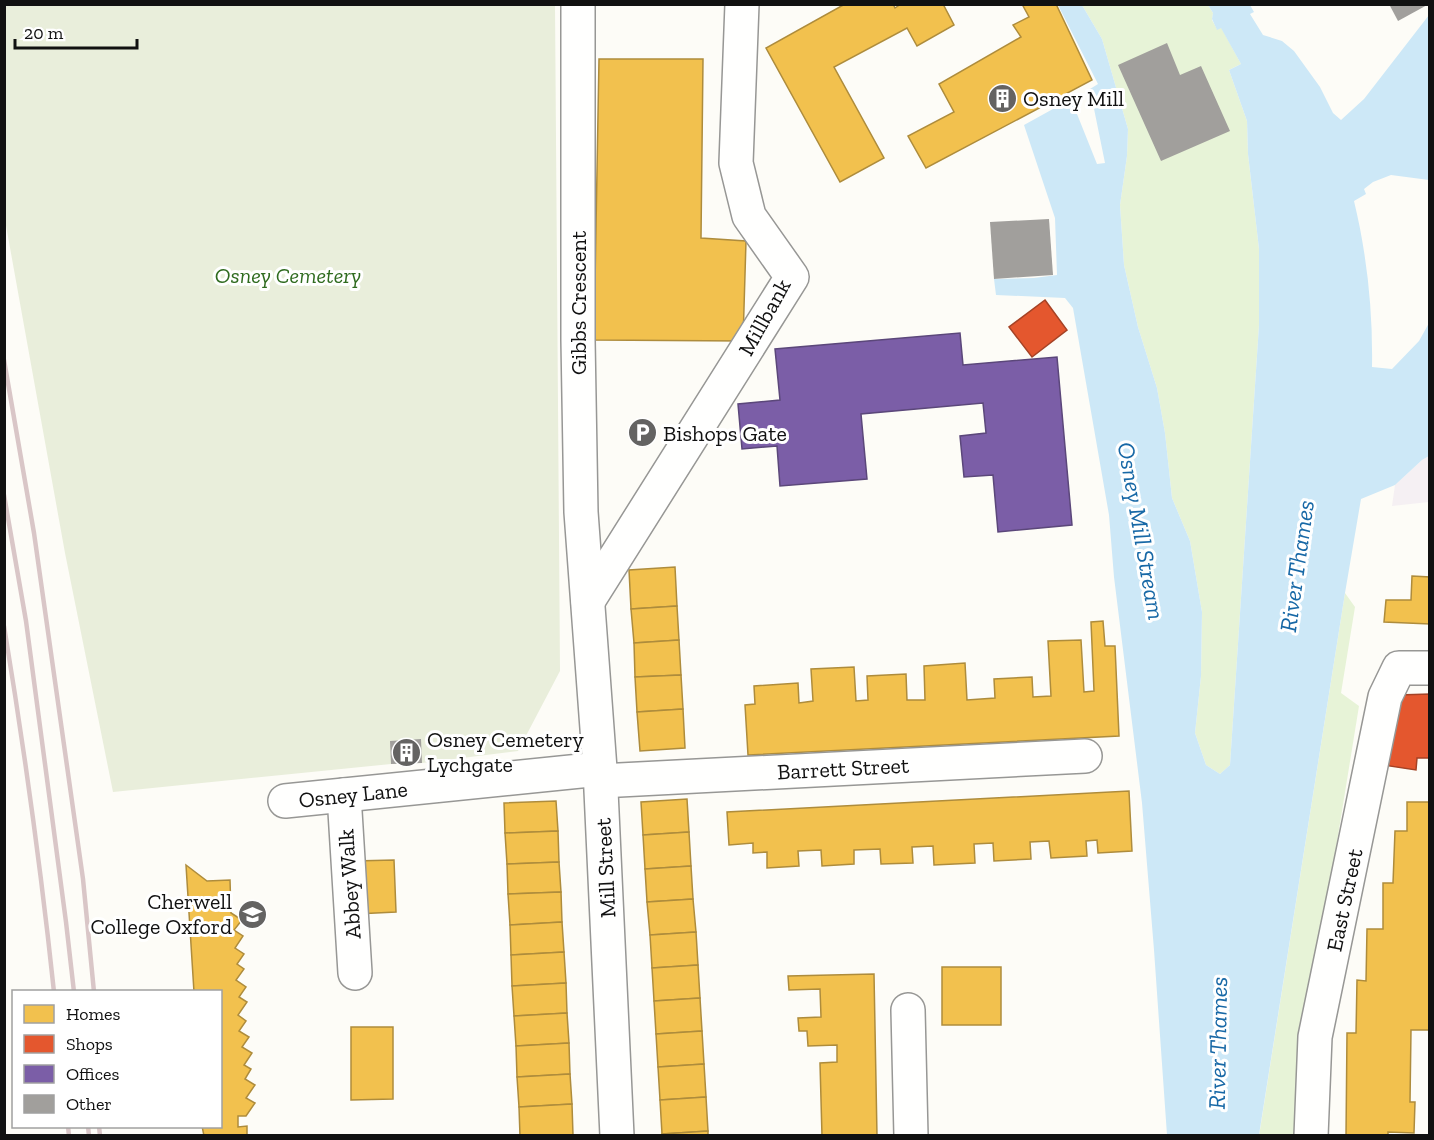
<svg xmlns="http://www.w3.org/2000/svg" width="1434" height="1140" viewBox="0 0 1434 1140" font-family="'Zilla Slab',serif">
<rect width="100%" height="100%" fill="#fdfcf7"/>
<!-- industrial -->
<path fill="#f5f0f3" d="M1429,456V502L1392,506L1395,485L1422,460Z"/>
<!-- green -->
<g fill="#e7f3d7">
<path d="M1082,5H1208L1213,13L1212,20L1217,29L1221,27L1241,64L1229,70L1247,121L1248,154L1259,249V325L1230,765L1220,774L1206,765L1195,733L1201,676L1202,612L1190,541L1172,498L1165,433L1157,388L1138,327L1124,265L1120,205L1127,156L1128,129L1102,39Z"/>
<path d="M1345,593L1355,607L1341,693L1359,706L1299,1076L1294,1135L1259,1136Z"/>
</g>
<!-- cemetery -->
<path fill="#e9eedb" d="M4,5H555L560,671L518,751L422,763L391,764L113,792L65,553L5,220Z"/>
<!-- water -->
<path fill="#cde8f7" d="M1058,5H1082L1102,39L1128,129L1127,156L1120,205L1124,265L1138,327L1157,388L1165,433L1172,498L1190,541L1202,612L1201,676L1195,733L1206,765L1220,774L1230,765L1259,325V249L1248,154L1247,121L1229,70L1241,64L1221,28L1217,30L1212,19L1213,13L1208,5H1250L1254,12L1250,14L1263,35L1282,41L1294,51L1320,87L1333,113L1341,120L1364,99L1429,15V180L1391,175L1373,182L1364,189L1366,194L1354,201C1367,255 1373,311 1372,367L1392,369L1419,341L1429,323V456L1422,460L1395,485L1361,499L1345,593L1259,1135H1167L1154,950L1142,803L1114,577L1109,515L1073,308L1065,298L996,295L994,279L1034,278L1057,275L1055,218L1024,125L1071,99L1097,164L1105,163L1090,89L1098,84Z"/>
<!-- homes -->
<g fill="#f2c14e" stroke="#ae8c3c" stroke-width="1.5">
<path d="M845,4H893L895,8L901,4H943L954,25L917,46L907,28L834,67L884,158L840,182L766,48Z"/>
<path d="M1022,4H1056L1092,80L926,168L908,136L954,112L939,84L1021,37L1013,25L1029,17Z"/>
<path d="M599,59H703L701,238L746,241L743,341L594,340Z"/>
<path d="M675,567L677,606L631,609L629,570Z"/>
<path d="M1412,576L1430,577V624L1384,622L1386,600H1411Z"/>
<path d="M677,606L679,640L634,643L631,609Z"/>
<path d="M1103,621L1105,646H1115L1119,736L748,755L745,705L755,704L754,686L798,683L799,703L813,701L811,669L854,667L856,701L868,700L867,676L906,674L907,700H925L924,666L965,663L967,700L995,698L994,679L1032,677L1033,697L1051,696L1048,641L1081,640L1084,692L1094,691L1091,622Z"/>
<path d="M679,640L681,675L635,677L634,643Z"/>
<path d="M681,675L683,709L637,712L635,677Z"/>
<path d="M683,709L685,748L640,751L637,712Z"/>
<path d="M1129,791L1132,851L1098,853L1097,840L1086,841L1087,856L1051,858L1049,841L1030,842L1031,859L994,861L993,843L974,844L975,863L934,865L933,846L912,847L913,863L881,864L880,849L854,850V864L822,866L821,850L798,851L799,866L767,868V852L753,853V843L729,845L727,812Z"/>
<path d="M687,799L689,832L643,835L641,802Z"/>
<path d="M556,801L558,831L505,833L504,803Z"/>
<path d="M1407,802H1430V1030H1411L1410,1102H1415L1414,1133L1388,1132V1136H1346L1347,1033H1356L1357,980L1366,981L1367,929H1383V883H1393L1395,831H1407Z"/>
<path d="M558,831L559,862L507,864L505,833Z"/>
<path d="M689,832L691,866L645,869L643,835Z"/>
<path d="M394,860L396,912L356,914L354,861Z"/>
<path d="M559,862L561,892L508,894L507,864Z"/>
<path d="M186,865L207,881L230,880L231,913L242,920L234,930L243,936L235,948L244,954L237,964L244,969L236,980L246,987L239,997L247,1002L238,1015L246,1021L239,1031L249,1037L242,1047L252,1053L244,1065L251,1069L245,1079L255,1085L246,1098L255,1103L246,1116H238V1127L247,1126V1136H204L202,1126H220V992H194Z"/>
<path d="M691,866L693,899L647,902L645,869Z"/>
<path d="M561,892L562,922L510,925L508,894Z"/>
<path d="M693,899L696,932L650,935L647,902Z"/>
<path d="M562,922L564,952L511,955L510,925Z"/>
<path d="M696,932L698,965L652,968L650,935Z"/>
<path d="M564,952L566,983L512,986L511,955Z"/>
<path d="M698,965L700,998L654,1001L652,968Z"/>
<rect x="942" y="967" width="59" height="58"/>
<path d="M874,974L877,1136H822L820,1063L837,1062V1045L808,1046L807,1031H799L798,1018L821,1017L820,989L789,990L788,976Z"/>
<path d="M566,983L567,1013L514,1016L512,986Z"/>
<path d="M700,998L702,1031L656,1034L654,1001Z"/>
<path d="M567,1013L569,1043L516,1046L514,1016Z"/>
<path d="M351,1027H393V1099L351,1100Z"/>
<path d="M702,1031L704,1064L658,1067L656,1034Z"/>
<path d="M569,1043L570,1074L517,1077L516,1046Z"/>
<path d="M704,1064L706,1097L660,1100L658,1067Z"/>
<path d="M570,1074L572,1104L519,1107L517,1077Z"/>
<path d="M706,1097L708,1131L662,1134L660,1100Z"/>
<path d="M572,1104L573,1135L520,1136L519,1107Z"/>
<path d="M708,1131V1136H662V1134Z"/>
</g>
<!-- shops -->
<g fill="#e4572e" stroke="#a54225" stroke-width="1.5">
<path d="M1045,300L1067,330L1032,357L1009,327Z"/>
<path d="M1430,694V758H1417L1416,770L1383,765L1398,695Z"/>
</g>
<!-- offices -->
<path fill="#7b5ea7" stroke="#5b477a" stroke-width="1.5" d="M960,333L963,365L1057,357L1072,525L998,532L993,475L964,477L960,436L986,433L983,403L861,414L867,479L780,486L777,446L742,449L738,404L780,400L775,349Z"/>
<!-- building -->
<g fill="#a19f9c">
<path d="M1389,4H1429L1398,21Z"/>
<path d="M1167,43L1180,75L1201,66L1230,131L1161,161L1118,65Z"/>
<path d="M1049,219L1053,275L994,279L990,222Z"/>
<path d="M421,739L422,763L391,764L390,741Z"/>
</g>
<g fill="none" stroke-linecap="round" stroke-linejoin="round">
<defs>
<g id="minor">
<path d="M578,4V340L581,512L600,769L617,1136"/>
<path d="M588,601L792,277L749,216L736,163L742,4"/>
<path d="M600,781L1085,756"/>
<path d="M344,795L355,973"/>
<path d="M285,801L600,769"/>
<path d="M908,1010L911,1136"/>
<path d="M1311,1136L1315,1037L1385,697L1399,668H1430"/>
</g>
</defs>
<!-- minor casing -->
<use href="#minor" stroke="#979795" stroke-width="36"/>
<!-- minor -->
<use href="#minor" stroke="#fffffe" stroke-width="33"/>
<!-- rail -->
<g stroke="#d9c6c7" stroke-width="4.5">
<path d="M4,360L34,533L83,879L94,992"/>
<path d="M4,495L26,621L66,922L74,992"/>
<path d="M4,626C24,747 41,869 54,992"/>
<path d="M68,1126L69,1136"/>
<path d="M88,1126L89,1136"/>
<path d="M99,1126L100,1136"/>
</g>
</g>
<!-- icons -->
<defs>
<symbol id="building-disc" viewBox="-11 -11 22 22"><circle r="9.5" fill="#646362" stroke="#fff"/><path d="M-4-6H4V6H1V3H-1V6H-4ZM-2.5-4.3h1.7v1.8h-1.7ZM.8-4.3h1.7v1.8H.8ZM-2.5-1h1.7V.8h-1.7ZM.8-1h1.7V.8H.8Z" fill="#fff"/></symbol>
<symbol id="parking-disc" viewBox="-11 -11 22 22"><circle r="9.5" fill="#646362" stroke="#fff"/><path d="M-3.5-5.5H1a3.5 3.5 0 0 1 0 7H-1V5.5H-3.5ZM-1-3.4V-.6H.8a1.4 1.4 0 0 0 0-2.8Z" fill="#fff"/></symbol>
<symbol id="school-disc" viewBox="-11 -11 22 22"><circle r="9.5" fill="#646362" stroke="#fff"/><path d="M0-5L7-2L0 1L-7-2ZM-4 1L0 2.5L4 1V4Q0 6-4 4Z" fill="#fff"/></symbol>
</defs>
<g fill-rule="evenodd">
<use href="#building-disc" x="986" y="82" width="33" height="33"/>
<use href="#parking-disc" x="626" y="416" width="33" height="33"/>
<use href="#building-disc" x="390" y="736" width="33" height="33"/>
<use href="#school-disc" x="236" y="898" width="33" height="33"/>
</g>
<g text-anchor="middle" stroke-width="6" stroke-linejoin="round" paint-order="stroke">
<!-- poi labels -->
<g font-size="22" fill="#111" stroke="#fff" text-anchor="start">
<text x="1023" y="106">Osney Mill</text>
<text x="663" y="441">Bishops Gate</text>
<text x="427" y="747">Osney Cemetery<tspan x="427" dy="25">Lychgate</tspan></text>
<text x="232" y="909" text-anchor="end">Cherwell<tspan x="232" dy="25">College Oxford</tspan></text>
</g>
<!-- park labels -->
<g font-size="22" font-style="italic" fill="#2f6b1f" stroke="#fff">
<text x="288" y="283">Osney Cemetery</text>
</g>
<!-- street labels -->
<g font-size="22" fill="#111" stroke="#fff">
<text transform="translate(578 303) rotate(-90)" y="8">Gibbs Crescent</text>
<text transform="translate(764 317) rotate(-61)" y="8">Millbank</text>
<text transform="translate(843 768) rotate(-3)" y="8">Barrett Street</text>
<text transform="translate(353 794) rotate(-6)" y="8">Osney Lane</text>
<text transform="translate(605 868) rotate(-93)" y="8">Mill Street</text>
<text transform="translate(349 884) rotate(-94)" y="8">Abbey Walk</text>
<text transform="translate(1344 900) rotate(-78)" y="8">East Street</text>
</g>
<!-- water labels -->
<g font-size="24" font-style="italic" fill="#1768a6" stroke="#fff">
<text transform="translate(1141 531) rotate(80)" y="8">Osney Mill Stream</text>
<text transform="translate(1297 566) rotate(-82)" y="8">River Thames</text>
<text transform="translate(1218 1043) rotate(-89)" y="8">River Thames</text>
</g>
</g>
<!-- border -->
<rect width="1434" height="1140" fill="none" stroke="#111111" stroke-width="12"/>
<!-- legend -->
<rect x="12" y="990" width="210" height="138" fill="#ffffff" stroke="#a0a0a0" stroke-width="1.5"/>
<rect x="24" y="1005" width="30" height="18" fill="#f2c14e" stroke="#a0a0a0" stroke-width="1.5"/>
<text x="66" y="1020" font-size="18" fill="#111111">Homes</text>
<rect x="24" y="1035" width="30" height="18" fill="#e4572e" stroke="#a0a0a0" stroke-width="1.5"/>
<text x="66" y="1050" font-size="18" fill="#111111">Shops</text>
<rect x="24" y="1065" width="30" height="18" fill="#7b5ea7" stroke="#a0a0a0" stroke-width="1.5"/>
<text x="66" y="1080" font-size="18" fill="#111111">Offices</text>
<rect x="24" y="1095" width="30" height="18" fill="#a19f9c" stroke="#a0a0a0" stroke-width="1.5"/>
<text x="66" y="1110" font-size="18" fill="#111111">Other</text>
<!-- scale -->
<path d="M15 39v9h122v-9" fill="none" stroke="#111111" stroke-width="3"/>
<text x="24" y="39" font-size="18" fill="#111111" stroke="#ffffff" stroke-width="4.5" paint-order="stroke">20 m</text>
</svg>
